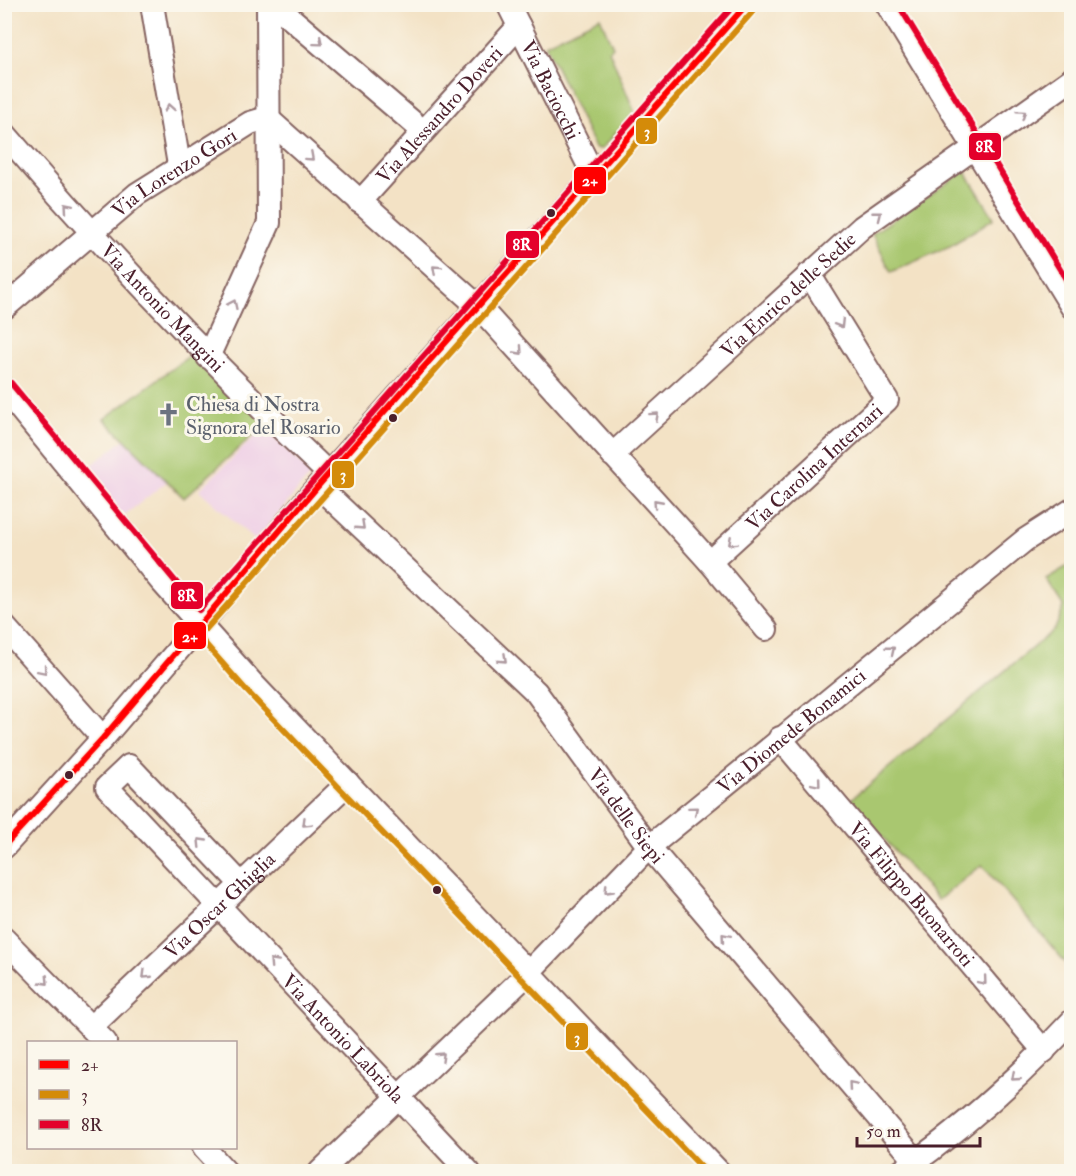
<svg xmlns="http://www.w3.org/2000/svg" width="1076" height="1176" viewBox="0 0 1076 1176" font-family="'IM FELL Double Pica',serif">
<rect width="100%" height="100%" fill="#fbf7ec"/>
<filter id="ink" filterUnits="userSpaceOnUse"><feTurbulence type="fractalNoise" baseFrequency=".0167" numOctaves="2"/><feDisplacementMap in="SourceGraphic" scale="12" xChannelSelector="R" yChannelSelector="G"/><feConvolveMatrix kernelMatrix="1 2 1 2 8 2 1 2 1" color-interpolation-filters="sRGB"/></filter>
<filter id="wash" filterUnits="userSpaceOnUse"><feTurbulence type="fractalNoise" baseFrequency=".008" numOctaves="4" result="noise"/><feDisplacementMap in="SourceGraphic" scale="24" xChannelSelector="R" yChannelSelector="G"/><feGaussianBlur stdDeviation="1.35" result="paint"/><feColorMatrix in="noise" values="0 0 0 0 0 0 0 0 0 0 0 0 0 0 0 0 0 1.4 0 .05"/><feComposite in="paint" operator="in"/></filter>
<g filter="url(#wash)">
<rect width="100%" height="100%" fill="#f3e2c5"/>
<!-- built -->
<g fill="#efd0e6">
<path d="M264,428L311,474L256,541L199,490Z"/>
<path d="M125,439L130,446L137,440L169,480L121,518L84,471Z"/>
</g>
<!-- green -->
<g fill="#a9c76f" stroke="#7a734d" stroke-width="1.5">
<path d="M600,17L613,47L609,50L635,113L601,149L595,148L545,44Z"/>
<path d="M965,171L994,218L950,246L891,272L872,234Z"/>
<path d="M200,348L272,418L184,498L104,419Z"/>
<path d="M1071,564V969L982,865L938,900L850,800L1055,629L1064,607L1046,579Z"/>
</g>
</g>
<g filter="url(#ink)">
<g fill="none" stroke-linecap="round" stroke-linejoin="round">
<defs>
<g id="minor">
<path d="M152,4L179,165"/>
<path d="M274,4L423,131"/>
<path id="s1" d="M508,4L594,176"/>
<path d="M887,4L1072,307"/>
<path d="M267,118L480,308L710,562L766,629"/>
<path id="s2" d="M4,133C107,253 215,366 329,474"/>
<path id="s3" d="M360,202L519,26"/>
<path id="s4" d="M4,308L137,194L250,123L267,118"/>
<path d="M208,357L269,223L268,4"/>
<path d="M4,389L161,581L253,684L719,1172"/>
<path id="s5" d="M612,455L862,227L1072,79"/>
<path id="s6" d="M318,486L536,692L649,847L917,1162"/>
<path id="s7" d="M710,562L887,400L809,274"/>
<path d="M4,626L103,738"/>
<path id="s8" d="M780,738L1044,1051"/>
<path d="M4,847L103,738L318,486L747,4"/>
<path id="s9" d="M241,884L129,766L107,787L469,1172"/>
<path d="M4,939L105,1042"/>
<path id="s10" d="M91,1027L348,783"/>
<path d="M204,1148L226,1172"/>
<path id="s11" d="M320,1172L525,976L649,847L1025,540L1072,510"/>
<path d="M901,1172C962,1129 1021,1076 1072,1021"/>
</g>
</defs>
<!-- minor casing -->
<use href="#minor" stroke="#856361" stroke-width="26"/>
<!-- minor -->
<use href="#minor" stroke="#fff" stroke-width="22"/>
<defs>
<path id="bus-1" d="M4,846L103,738L318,486L747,4"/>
<g id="bus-2">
<path d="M192,629L246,690L706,1172"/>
<path d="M206,629L754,10"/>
</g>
<g id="bus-3">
<path d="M898,4L1072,289"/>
<path d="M11,383L199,610L735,4"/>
</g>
</defs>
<!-- bus-1 casing -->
<use href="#bus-1" stroke="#fbf7ec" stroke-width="10"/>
<!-- bus-2 casing -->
<use href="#bus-2" stroke="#fbf7ec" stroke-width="10"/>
<!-- bus-3 casing -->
<use href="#bus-3" stroke="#fbf7ec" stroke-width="10"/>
<!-- bus-1 -->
<use href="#bus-1" stroke="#f00" stroke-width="6"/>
<!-- bus-2 -->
<use href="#bus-2" stroke="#d48b09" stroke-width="6"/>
<!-- bus-3 -->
<use href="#bus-3" stroke="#e4002b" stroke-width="6"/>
</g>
<!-- one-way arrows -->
<defs><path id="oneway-chevron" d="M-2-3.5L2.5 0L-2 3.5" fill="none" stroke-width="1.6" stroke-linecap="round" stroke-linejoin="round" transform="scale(1.5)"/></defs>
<g stroke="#ae9aa0">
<use href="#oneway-chevron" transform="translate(319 42) rotate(40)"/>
<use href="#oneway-chevron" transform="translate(169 108) rotate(-100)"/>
<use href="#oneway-chevron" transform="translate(1022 114) rotate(-35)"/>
<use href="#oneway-chevron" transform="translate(310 157) rotate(42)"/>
<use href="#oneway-chevron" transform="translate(68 207) rotate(-131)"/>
<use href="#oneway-chevron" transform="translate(878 215) rotate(-38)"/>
<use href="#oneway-chevron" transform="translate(436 269) rotate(-138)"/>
<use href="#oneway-chevron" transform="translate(233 304) rotate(-65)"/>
<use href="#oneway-chevron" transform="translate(840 324) rotate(58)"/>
<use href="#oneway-chevron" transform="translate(519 351) rotate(48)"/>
<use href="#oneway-chevron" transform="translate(655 416) rotate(-42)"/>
<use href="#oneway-chevron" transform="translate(657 503) rotate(-132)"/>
<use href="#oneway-chevron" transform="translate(361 526) rotate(43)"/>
<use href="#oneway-chevron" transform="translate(732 542) rotate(138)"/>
<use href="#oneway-chevron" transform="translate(891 650) rotate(-39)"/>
<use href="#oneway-chevron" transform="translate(503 659) rotate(43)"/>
<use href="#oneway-chevron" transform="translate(43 670) rotate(49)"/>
<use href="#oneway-chevron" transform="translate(817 783) rotate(50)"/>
<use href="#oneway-chevron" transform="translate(694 810) rotate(-40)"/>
<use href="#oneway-chevron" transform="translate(306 823) rotate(136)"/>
<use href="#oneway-chevron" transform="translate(201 842) rotate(-134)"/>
<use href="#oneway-chevron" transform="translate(608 890) rotate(134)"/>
<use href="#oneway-chevron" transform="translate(725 937) rotate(-131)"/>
<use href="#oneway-chevron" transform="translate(273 962) rotate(-133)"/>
<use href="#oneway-chevron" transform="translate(146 975) rotate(136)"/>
<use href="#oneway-chevron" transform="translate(45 981) rotate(46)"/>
<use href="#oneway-chevron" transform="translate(983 981) rotate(50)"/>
<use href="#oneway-chevron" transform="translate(441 1056) rotate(-44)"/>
<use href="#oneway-chevron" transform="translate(1015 1077) rotate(139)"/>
<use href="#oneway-chevron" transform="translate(852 1085) rotate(-131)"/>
</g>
</g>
<!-- icons -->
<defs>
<symbol id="church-bare" viewBox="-9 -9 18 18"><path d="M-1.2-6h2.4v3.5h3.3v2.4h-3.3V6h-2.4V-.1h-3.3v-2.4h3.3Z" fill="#6b7280" stroke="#fbf7ec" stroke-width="2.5" paint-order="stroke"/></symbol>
</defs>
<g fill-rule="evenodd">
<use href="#church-bare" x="152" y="398" width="33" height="33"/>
</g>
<!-- markers -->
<g fill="#4a1f2b" stroke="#fbf7ec" stroke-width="2">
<circle cx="551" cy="213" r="5"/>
<circle cx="393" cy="418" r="5"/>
<circle cx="69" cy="775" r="5"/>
<circle cx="437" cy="890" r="5"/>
</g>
<g text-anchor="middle" stroke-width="6" stroke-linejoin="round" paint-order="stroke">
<!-- street labels -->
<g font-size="20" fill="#4a1f2b" stroke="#fbf7ec">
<text dy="7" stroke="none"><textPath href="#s1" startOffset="96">Via Baciocchi</textPath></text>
<text dy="7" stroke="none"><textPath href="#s3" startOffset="118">Via Alessandro Doveri</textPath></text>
<text dy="7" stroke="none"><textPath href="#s4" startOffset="218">Via Lorenzo Gori</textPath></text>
<text dy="7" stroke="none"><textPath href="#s5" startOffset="238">Via Enrico delle Sedie</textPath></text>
<text dy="7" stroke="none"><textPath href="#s2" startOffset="236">Via Antonio Mangini</textPath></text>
<text dy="7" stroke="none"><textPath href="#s7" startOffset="141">Via Carolina Internari</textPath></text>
<text dy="7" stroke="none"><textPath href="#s11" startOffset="646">Via Diomede Bonamici</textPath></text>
<text dy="7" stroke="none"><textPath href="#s6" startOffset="453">Via delle Siepi</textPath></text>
<text dy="7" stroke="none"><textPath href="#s8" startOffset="204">Via Filippo Buonarroti</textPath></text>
<text dy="7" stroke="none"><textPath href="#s10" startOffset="177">Via Oscar Ghiglia</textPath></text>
<text dy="7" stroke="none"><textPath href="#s9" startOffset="538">Via Antonio Labriola</textPath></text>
</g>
<!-- worship labels -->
<g font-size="20" fill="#5b616d" stroke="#fbf7ec" text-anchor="start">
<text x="186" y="411">Chiesa di Nostra<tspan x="186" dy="23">Signora del Rosario</tspan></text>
</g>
</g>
<g stroke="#fbf7ec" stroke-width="2">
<rect x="635" y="117" width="23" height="28" rx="6" fill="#d48b09"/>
<rect x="968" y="132" width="34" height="29" rx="6" fill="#e4002b"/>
<rect x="573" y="166" width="34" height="29" rx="6" fill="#f00"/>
<rect x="505" y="230" width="35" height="29" rx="6" fill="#e4002b"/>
<rect x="331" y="460" width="24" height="29" rx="6" fill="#d48b09"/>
<rect x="170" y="581" width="34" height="29" rx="6" fill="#e4002b"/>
<rect x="173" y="621" width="34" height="29" rx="6" fill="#f00"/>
<rect x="565" y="1022" width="24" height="29" rx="6" fill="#d48b09"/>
</g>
<g font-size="16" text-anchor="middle" font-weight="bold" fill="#fff">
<text x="647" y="137">3</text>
<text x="985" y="152">8R</text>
<text x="590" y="186">2+</text>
<text x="522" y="250">8R</text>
<text x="343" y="480">3</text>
<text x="187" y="601">8R</text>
<text x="190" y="642">2+</text>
<text x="577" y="1043">3</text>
</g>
<!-- margin -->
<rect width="1076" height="1176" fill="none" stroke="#fbf7ec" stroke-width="24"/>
<!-- legend -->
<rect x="27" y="1041" width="210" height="108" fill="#fbf7ec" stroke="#b4a19f" stroke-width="1.5"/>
<rect x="39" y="1060" width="30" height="9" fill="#ff0000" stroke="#b4a19f" stroke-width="1.5"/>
<text x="81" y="1071" font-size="18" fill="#4a1f2b">2+</text>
<rect x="39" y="1090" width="30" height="9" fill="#d48b09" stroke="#b4a19f" stroke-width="1.5"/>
<text x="81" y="1101" font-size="18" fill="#4a1f2b">3</text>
<rect x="39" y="1120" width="30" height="9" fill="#e4002b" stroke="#b4a19f" stroke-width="1.5"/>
<text x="81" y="1131" font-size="18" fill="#4a1f2b">8R</text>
<!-- scale -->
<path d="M857 1137v9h123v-9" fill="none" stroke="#4a1f2b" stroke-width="3"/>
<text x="866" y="1137" font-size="18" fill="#4a1f2b" stroke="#fbf7ec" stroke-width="4.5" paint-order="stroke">50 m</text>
</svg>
